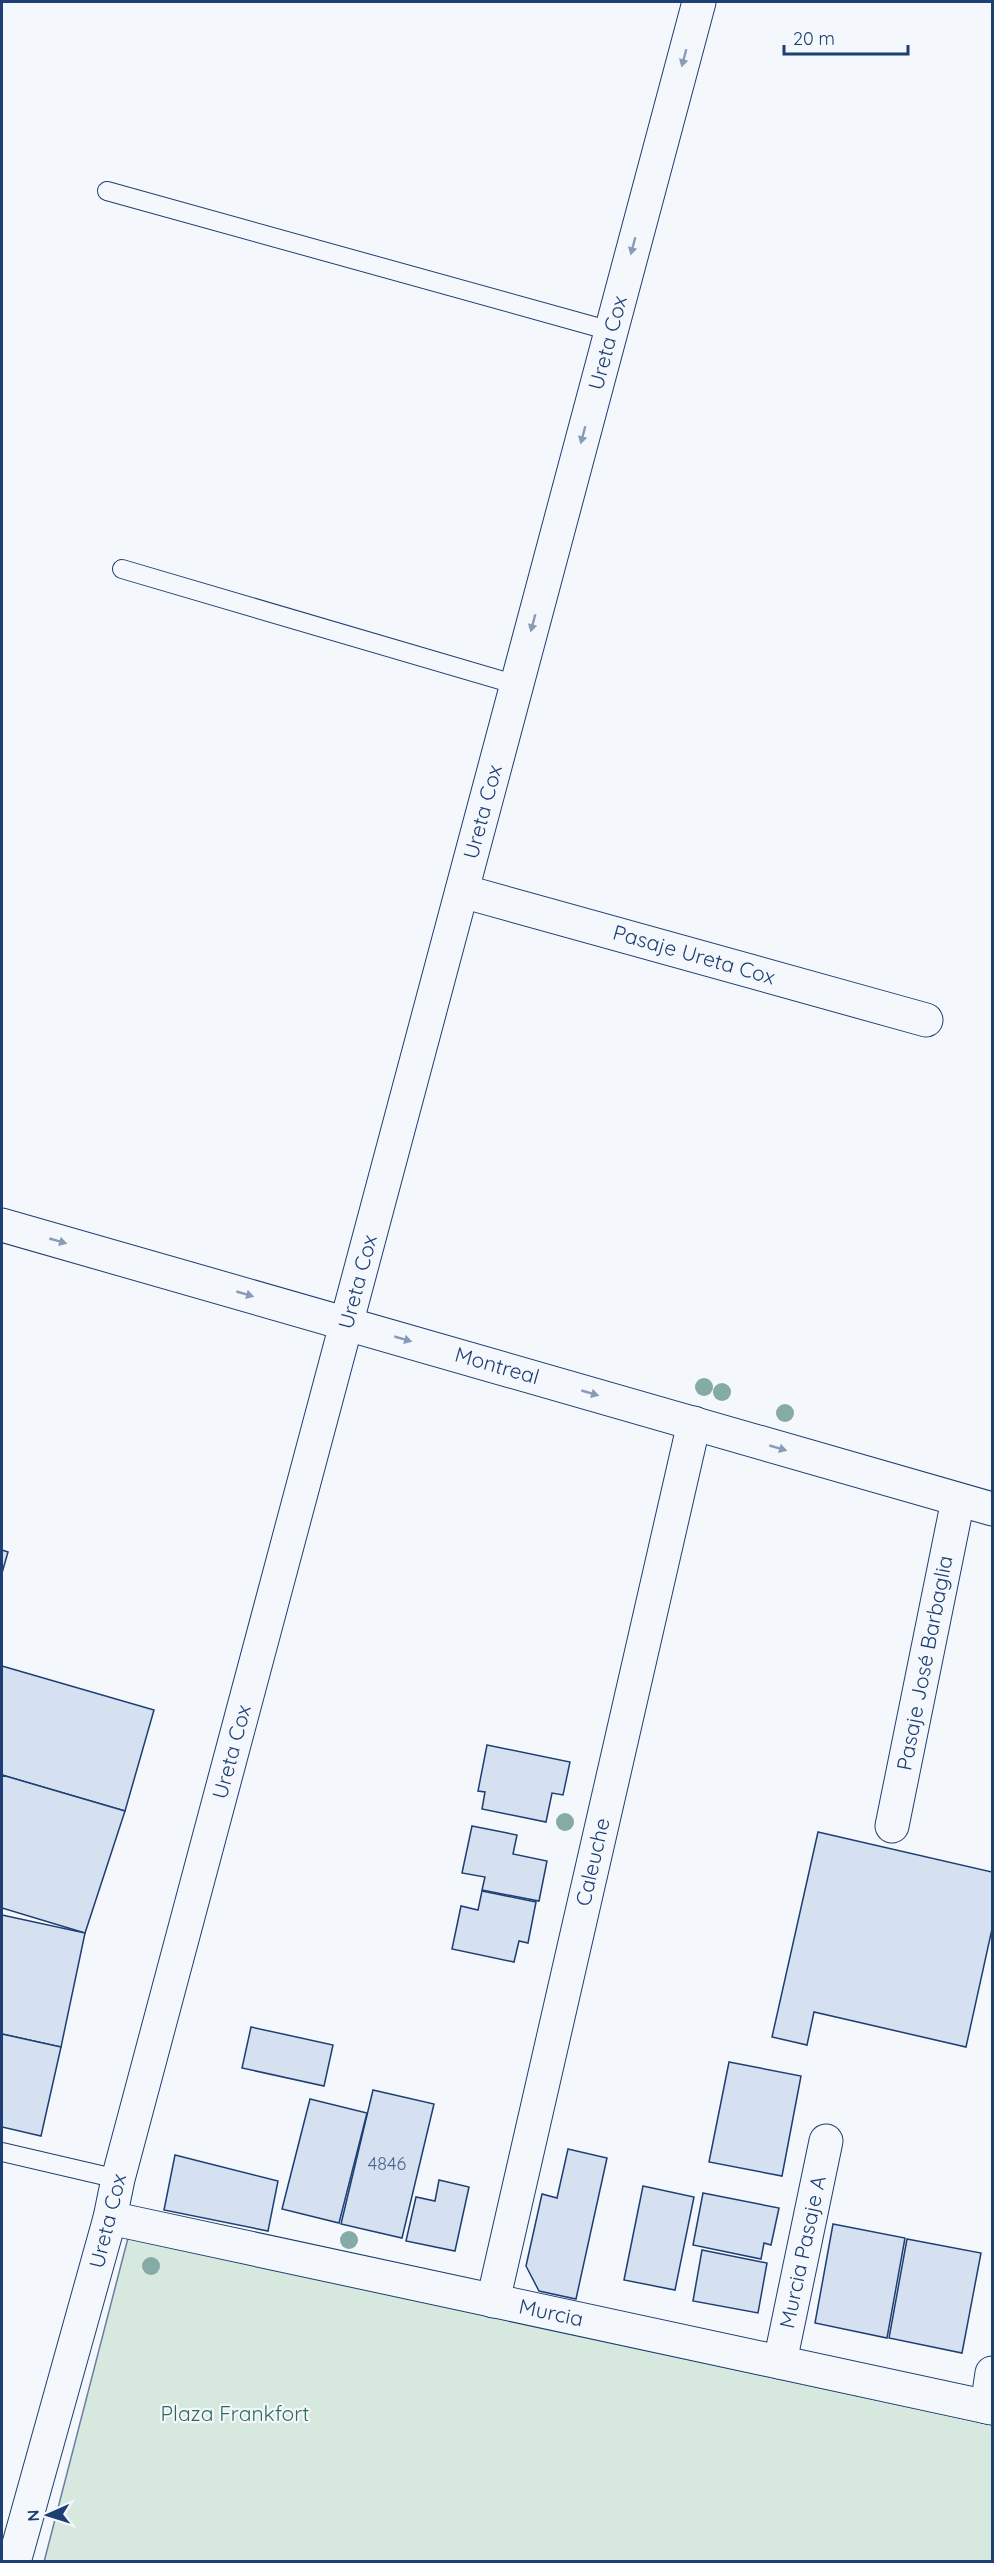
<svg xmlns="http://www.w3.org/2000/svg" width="994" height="2563" viewBox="0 0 994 2563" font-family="Quicksand,sans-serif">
<rect width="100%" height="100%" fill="#f4f7fb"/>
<!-- green -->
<path fill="#d7e8df" stroke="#687fa3" stroke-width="1.5" d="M128,2238L992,2425V2561L44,2562Z"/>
<!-- building -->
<g fill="#d5e0f0" stroke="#1d3f73" stroke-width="1.5">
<path d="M2,1550L8,1552L2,1573Z"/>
<path d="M2,1666L154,1710L125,1811L2,1775Z"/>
<path d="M487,1745L570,1762L563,1795L552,1793L546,1822L482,1809L485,1792L478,1791Z"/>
<path d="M2,1775L125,1811L85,1933L2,1908Z"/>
<path d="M472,1826L517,1835L513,1854L547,1861L539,1901L482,1890L485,1877L462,1873Z"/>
<path d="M818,1832L992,1872V1929L966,2047L814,2012L807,2045L772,2037Z"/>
<path d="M482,1891L536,1902L528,1943L519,1941L514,1962L452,1949L461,1906L478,1910Z"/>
<path d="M2,1915L85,1933L61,2047L2,2034Z"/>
<path d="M251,2027L333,2045L324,2086L242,2068Z"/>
<path d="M2,2034L61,2047L41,2136L2,2127Z"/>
<path d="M729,2062L801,2076L782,2176L709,2162Z"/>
<path d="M373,2090L434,2104L402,2238L341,2224Z"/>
<path d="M310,2099L367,2113L339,2223L282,2209Z"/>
<path d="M568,2149L607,2158L576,2299L539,2291L526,2266L542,2194L557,2198Z"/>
<path d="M175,2155L278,2181L268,2231L164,2210Z"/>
<path d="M439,2180L469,2187L455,2251L406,2241L416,2197L435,2201Z"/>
<path d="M643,2186L694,2197L675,2290L624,2280Z"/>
<path d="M703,2193L779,2208L771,2245L764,2243L761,2259L693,2245Z"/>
<path d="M833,2224L905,2238L887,2338L815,2323Z"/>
<path d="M907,2239L981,2253L962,2353L889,2338Z"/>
<path d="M702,2250L767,2263L758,2313L693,2301Z"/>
</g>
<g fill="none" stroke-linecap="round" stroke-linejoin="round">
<defs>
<g id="service">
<path d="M107,191L611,331"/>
<path d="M122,569L517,685"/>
<path d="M2,2152L118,2179"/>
</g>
<g id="minor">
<path d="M462,891L926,1020"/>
<path d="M892,1826L958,1500"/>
<path d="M110,2218L992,2408"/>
<path d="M493,2301L694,1423"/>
<path d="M780,2362L826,2141"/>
<path d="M987,2407L992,2373"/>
</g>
<g id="tertiary">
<path d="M2,1225L992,1509"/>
<path d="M14,2562L110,2218L118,2179L699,2"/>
</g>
</defs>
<!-- service casing -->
<use href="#service" stroke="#1d3f73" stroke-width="20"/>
<!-- minor casing -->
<use href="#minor" stroke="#1d3f73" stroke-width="35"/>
<!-- tertiary casing -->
<use href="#tertiary" stroke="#1d3f73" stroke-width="35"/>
<!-- service -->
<use href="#service" stroke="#f4f7fb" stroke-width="18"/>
<!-- minor -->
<use href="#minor" stroke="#f4f7fb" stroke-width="33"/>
<!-- tertiary -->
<use href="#tertiary" stroke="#f4f7fb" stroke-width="33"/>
</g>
<!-- trees -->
<g fill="#86aba6">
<circle cx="704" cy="1387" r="9"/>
<circle cx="722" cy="1392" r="9"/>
<circle cx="785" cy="1413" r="9"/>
<circle cx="565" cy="1822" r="9"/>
<circle cx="349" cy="2240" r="9"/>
<circle cx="151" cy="2266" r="9"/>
</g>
<!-- one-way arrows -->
<defs><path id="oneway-solid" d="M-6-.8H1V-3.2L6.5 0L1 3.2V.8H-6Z" transform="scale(1.5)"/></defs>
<g fill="#889bb7">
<use href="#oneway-solid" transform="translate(684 58) rotate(105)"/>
<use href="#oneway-solid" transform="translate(633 246) rotate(105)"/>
<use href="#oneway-solid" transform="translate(583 435) rotate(105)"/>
<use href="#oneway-solid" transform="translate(533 623) rotate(105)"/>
<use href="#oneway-solid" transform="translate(58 1241) rotate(16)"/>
<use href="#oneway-solid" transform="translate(245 1294) rotate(16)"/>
<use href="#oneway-solid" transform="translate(403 1339) rotate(16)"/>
<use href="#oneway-solid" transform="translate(590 1393) rotate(16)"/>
<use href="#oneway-solid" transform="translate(778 1448) rotate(16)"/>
</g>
<g text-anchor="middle" stroke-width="4.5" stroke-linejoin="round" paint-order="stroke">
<!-- number labels -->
<g font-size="18" fill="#4b6792">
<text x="387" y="2170">4846</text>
</g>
<!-- street labels -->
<g font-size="21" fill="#1d3f73" stroke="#f4f7fb">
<text transform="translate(608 343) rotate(-75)" y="7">Ureta Cox</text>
<text transform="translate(483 812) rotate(-75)" y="7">Ureta Cox</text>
<text transform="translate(694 955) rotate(16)" y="7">Pasaje Ureta Cox</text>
<text transform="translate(358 1282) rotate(-75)" y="7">Ureta Cox</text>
<text transform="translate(497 1366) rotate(16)" y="7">Montreal</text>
<text transform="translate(925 1663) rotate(-79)" y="7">Pasaje José Barbaglia</text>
<text transform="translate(232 1752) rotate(-75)" y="7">Ureta Cox</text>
<text transform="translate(593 1862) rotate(-77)" y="7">Caleuche</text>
<text transform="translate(108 2221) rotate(-76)" y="7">Ureta Cox</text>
<text transform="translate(803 2252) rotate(-78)" y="7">Murcia Pasaje A</text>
<text transform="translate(551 2313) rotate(12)" y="7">Murcia</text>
</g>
<!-- park labels -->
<g font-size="21" fill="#2c6c60" stroke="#f4f7fb">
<text x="235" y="2421">Plaza Frankfort</text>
</g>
</g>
<!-- border -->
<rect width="994" height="2563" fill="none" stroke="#1d3f73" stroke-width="6"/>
<!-- north arrow -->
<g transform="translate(48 2515) rotate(267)" stroke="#f4f7fb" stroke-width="4.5" paint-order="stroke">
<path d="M0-4.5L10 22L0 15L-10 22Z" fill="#1d3f73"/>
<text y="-9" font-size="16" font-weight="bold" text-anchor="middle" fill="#1d3f73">N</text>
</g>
<!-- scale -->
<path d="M784 45v9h124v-9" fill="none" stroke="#1d3f73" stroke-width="3"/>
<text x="793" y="45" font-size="18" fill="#1d3f73" stroke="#f4f7fb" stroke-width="4.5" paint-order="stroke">20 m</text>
</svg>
